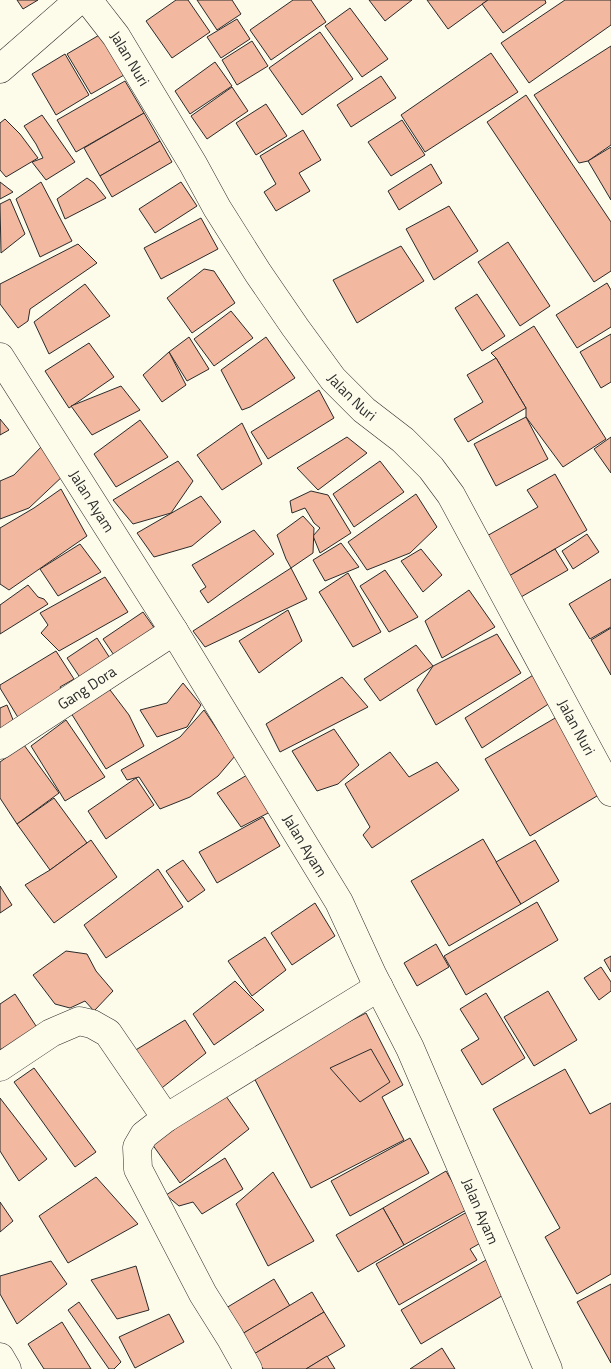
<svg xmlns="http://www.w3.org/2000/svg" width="611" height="1369" viewBox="0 0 611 1369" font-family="'Titillium Web',sans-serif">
<rect width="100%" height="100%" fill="#fdfbea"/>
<!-- building -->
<g fill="#f2b8a0" stroke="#2b2b2b">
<path d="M17,0H38L23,9Z"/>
<path d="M176,0H188L210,32L172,58L146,21Z"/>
<path d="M197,0H232L241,14L217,30Z"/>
<path d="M293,0H311L326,22L271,60L250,30Z"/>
<path d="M369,0H412L385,21Z"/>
<path d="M427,0H488L448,29Z"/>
<path d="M488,0H545L546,3L503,33L482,4Z"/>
<path d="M565,0H611V25L529,83L501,43Z"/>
<path d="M350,8L388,59L362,77L325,26Z"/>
<path d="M237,19L250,39L221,58L207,37Z"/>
<path d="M320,32L353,79L302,115L269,68Z"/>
<path d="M101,34L124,75L91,94L67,54Z"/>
<path d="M252,41L268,66L237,85L222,60Z"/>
<path d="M611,46V145L588,161L579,163L534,95Z"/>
<path d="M491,53L518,92L425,152L401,115Z"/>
<path d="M65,54L89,95L56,115L32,74Z"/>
<path d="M215,62L232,86L190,114L175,91Z"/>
<path d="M381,76L396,98L351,127L337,105Z"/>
<path d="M125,81L144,113L76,152L57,120Z"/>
<path d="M232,87L248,111L207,139L191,116Z"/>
<path d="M526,95L611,222V271L594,282L487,122Z"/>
<path d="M266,104L287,136L256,155L236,123Z"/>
<path d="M144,113L160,141L100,176L84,148Z"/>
<path d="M42,115L75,162L46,180L32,162L43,158L36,144L24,126Z"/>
<path d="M5,119L20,134L38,158L6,177L0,170V123Z"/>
<path d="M402,120L425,155L391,176L368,142Z"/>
<path d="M303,130L321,160L299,173L310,191L276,211L264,192L276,184L260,156Z"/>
<path d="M160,141L172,162L112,197L100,176Z"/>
<path d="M611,147V200L588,161Z"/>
<path d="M431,164L442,183L399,210L388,191Z"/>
<path d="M87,178L94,183L106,198L65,219L57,199Z"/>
<path d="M0,182L13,192L0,199Z"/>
<path d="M41,182L72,241L40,257L16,199Z"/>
<path d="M181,182L197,206L155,233L139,209Z"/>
<path d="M10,199L25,234L1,253L0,204Z"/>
<path d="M449,206L478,251L434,280L406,229Z"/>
<path d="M201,218L218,249L161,279L144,248Z"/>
<path d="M508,242L550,306L520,326L478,262Z"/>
<path d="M78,244L97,263L30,309L28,321L18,328L0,304V284Z"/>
<path d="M401,246L424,281L357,323L333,280Z"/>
<path d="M204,269L214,271L235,303L192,333L167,298Z"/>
<path d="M607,283L611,290V327L577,348L556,315Z"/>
<path d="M85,284L110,316L49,354L34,322Z"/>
<path d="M477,294L505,336L482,351L455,308Z"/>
<path d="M231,311L253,338L214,366L194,339Z"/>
<path d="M534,326L606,439L563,467L526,417V408L496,358L491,353Z"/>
<path d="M611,334V382L601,388L580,352Z"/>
<path d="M189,337L209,369L187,381L169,352Z"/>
<path d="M266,337L295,378L250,407L242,410L221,370Z"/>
<path d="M89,343L114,377L69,408L45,371Z"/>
<path d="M169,352L186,385L162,402L143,375Z"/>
<path d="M496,358L526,408L468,442L454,419L483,402L467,375Z"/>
<path d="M121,386L140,410L92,435L71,406Z"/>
<path d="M319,390L334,418L268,459L251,432Z"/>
<path d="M526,417L548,459L496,486L474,444Z"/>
<path d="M0,419L9,430L0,435Z"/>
<path d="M140,420L168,457L116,487L94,454Z"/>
<path d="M242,423L262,464L222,490L197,455Z"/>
<path d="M347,437L367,453L318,490L297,468Z"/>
<path d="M611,437V473L594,449Z"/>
<path d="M43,445L65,474L29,508L0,519V481L14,475Z"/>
<path d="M178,461L193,481L171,513L133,524L113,500Z"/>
<path d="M380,461L404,492L354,527L333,494Z"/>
<path d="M555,474L587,530L509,576L485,537L538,507L527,490Z"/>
<path d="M61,489L87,536L9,590L0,584V528L34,508Z"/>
<path d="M311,491L328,495L351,533L320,553L313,536L320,528L314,523L305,508L292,513L290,501Z"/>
<path d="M416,494L437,527L410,553L367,570L348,542Z"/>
<path d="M201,496L221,522L192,546L154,557L137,533Z"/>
<path d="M303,516L314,528L313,553L291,568L286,559L277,535Z"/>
<path d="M254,530L274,554L208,603L200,591L206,587L192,565Z"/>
<path d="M587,534L599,552L573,569L562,551Z"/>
<path d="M341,543L359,567L325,581L313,560Z"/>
<path d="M80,544L101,572L58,596L40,569Z"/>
<path d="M421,549L442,575L423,592L401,561Z"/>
<path d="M555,549L568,570L521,597L509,576Z"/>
<path d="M291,568L307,599L205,647L193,631Z"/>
<path d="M385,570L418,617L389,632L360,586Z"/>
<path d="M348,573L381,632L353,647L319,592Z"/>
<path d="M105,577L128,612L59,651L41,633L48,625L40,613Z"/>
<path d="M611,579V627L590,639L569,604Z"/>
<path d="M28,585L38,597L44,599L48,604L0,634V605Z"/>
<path d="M469,590L495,627L442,658L425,621Z"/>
<path d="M288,610L302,641L259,673L239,641Z"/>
<path d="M143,612L160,636L120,664L103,639Z"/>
<path d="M611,628V675L591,640Z"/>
<path d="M497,634L521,673L436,725L417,690L433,666Z"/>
<path d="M97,638L115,666L85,685L67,658Z"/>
<path d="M416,645L433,666L380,701L364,679Z"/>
<path d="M56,651L74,679L60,687L66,697L22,724L0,688V685Z"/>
<path d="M538,672L556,699L482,748L465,718Z"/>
<path d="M342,677L368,707L280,752L266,724Z"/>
<path d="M104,682L129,715L144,746L106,769L71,713Z"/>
<path d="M183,683L201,705L187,727L157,737L140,710L167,703Z"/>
<path d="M7,705L18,732L0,740V708Z"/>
<path d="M204,710L235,756L218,776L190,797L160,809L139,777L127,780L121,770L180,737Z"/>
<path d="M562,714L607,790L530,836L485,759Z"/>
<path d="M66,720L105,777L65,801L31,746Z"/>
<path d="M334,729L359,765L338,784L317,791L292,751Z"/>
<path d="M24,745L59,793L17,824L0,798V762Z"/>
<path d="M390,752L409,777L437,762L459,790L372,848L363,835L370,827L345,784Z"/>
<path d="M247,775L272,811L241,827L217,793Z"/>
<path d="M136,778L154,805L106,839L88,811Z"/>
<path d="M54,798L87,843L50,870L17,824Z"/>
<path d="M263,817L280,846L217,883L199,852Z"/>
<path d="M483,839L521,904L449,946L411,881Z"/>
<path d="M91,840L117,877L54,923L25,885L50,870Z"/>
<path d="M535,840L559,881L521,904L496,862Z"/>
<path d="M183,860L205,890L188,902L166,871Z"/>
<path d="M158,869L183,907L106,958L84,925Z"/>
<path d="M0,886L12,905L0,913Z"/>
<path d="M537,902L558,940L466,995L444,956Z"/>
<path d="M315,903L335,936L292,965L271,933Z"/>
<path d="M265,937L286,970L252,996L228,961Z"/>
<path d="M436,944L449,967L417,986L404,963Z"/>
<path d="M66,951L87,954L96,971L113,991L94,1011L85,1001L70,1008L55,1004L33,975Z"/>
<path d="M611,956V972L604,960Z"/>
<path d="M601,967L611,982V991L599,1000L584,978Z"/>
<path d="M235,981L264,1010L214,1045L193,1014Z"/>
<path d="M548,991L577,1040L534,1066L504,1017Z"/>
<path d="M486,993L525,1058L482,1085L461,1050L479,1039L460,1009Z"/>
<path d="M15,994L38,1029L0,1050V1004Z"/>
<path d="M366,1013L403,1085L382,1097L404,1140L311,1188L251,1072Z"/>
<path d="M185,1020L206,1053L158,1091L134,1051Z"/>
<path d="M371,1049L390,1082L360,1102L330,1068Z"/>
<path d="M34,1068L96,1152L75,1167L14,1082Z"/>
<path d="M565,1069L590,1114L611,1103V1274L577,1294L545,1237L560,1228L493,1109Z"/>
<path d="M221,1089L249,1129L180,1183L152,1144Z"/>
<path d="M0,1098L47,1159L19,1181L0,1151Z"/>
<path d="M410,1138L429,1173L350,1216L331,1181Z"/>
<path d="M225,1158L243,1189L202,1214L193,1202L179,1206L166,1195Z"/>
<path d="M446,1171L468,1209L404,1245L383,1208Z"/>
<path d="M273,1172L314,1241L268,1266L236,1204Z"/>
<path d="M96,1177L138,1224L68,1263L39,1216Z"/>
<path d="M0,1202L13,1221L0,1232Z"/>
<path d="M383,1208L404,1245L358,1272L336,1235Z"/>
<path d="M467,1212L484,1241L470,1249L477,1260L399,1305L376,1264Z"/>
<path d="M486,1260L505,1294L421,1344L401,1310Z"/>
<path d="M51,1261L67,1284L17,1324L0,1294V1276Z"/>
<path d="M136,1266L149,1310L117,1319L91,1280Z"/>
<path d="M274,1279L290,1306L242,1334L226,1308Z"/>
<path d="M611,1284V1363L577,1302Z"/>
<path d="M312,1292L324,1312L254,1354L242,1334Z"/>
<path d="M79,1302L121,1362L114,1369H109L68,1310Z"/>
<path d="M324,1312L345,1346L306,1369H263L254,1354Z"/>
<path d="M169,1314L184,1342L135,1368L119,1337Z"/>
<path d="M62,1322L91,1369H44L28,1344Z"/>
<path d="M442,1348L455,1369H410Z"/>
<path d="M327,1356L335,1369H306Z"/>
</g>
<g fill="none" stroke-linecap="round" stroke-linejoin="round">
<defs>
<g id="minor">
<path id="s1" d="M88,0L116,36L193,164L217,208L258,273L295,327L333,379L364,410L403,440L431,468L451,495L611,792"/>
<path d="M0,69L79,0"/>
<path id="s2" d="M0,357L174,631L339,902L373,976L410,1048L548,1369"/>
<path id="s3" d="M0,745L174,631"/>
<path d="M0,1067L51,1033L79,1021L92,1024L108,1033L166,1118"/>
<path d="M0,1357L7,1369"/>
<path d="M248,1369L230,1337L203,1294L138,1169L137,1147L144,1135L166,1118L379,987"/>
</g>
</defs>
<!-- minor casing -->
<use href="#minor" stroke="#2b2b2b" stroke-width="29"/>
<!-- minor -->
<use href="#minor" stroke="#fdfbea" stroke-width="28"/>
</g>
<g text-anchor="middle" stroke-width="4" stroke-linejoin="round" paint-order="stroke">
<!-- street labels -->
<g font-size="15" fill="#2b2b2b" stroke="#fdfbea">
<text dy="5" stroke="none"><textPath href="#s1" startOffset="72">Jalan Nuri</textPath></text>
<text dy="5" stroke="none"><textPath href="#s1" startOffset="478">Jalan Nuri</textPath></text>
<text dy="5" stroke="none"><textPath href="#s2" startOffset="171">Jalan Ayam</textPath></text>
<text dy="5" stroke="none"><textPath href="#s3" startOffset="104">Gang Dora</textPath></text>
<text dy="5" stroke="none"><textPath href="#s1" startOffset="882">Jalan Nuri</textPath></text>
<text dy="5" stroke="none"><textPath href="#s2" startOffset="576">Jalan Ayam</textPath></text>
<text dy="5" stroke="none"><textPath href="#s2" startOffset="982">Jalan Ayam</textPath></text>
</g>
</g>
</svg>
